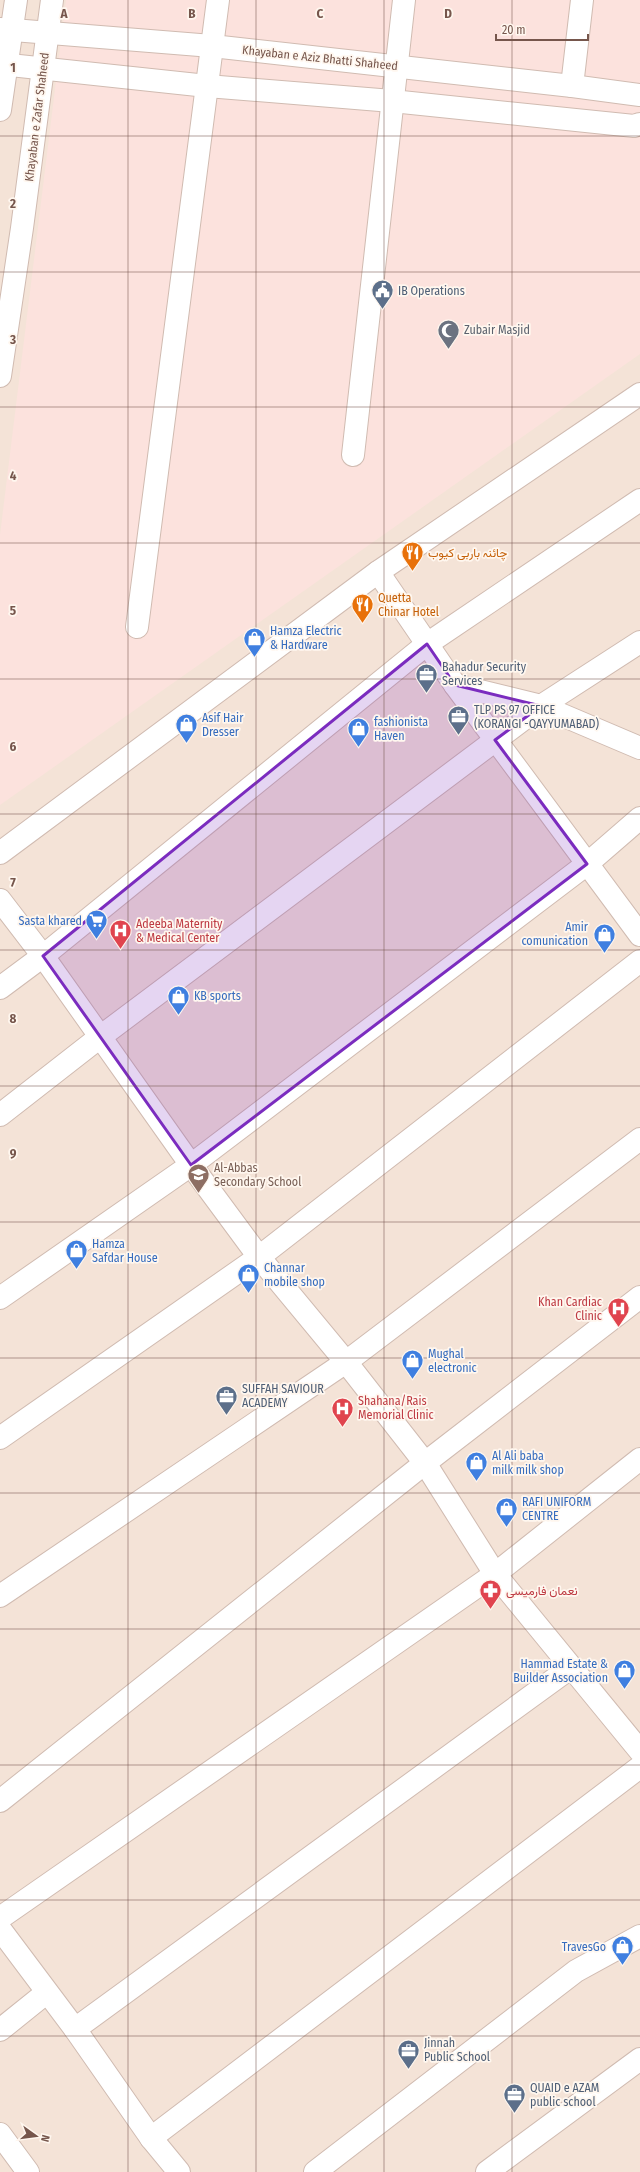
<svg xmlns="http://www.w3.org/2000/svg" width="640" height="2172" viewBox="0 0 640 2172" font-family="'Fira Sans Condensed',Vazirmatn,sans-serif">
<rect width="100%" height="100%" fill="#fcf2e9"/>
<!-- residential -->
<rect fill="#f4e3d7" x="0" y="0" width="640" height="2172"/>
<!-- commercial -->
<path fill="#fce2dd" d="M66,0H640V354L0,805V535Z"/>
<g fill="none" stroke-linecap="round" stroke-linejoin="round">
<defs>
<g id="minor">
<path d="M0,29L212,46L572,86L640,95"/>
<path d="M0,64L207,86L392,101L634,126L640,124"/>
<path d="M572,86L582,0"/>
<path d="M0,110L16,0"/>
<path d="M0,376L22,228L52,0"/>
<path d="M353,455L404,0"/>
<path d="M378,572L455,685L640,935"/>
<path d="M137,627L218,0"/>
<path d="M455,685L541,706L640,748"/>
<path d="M0,853L378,572L640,394"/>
<path d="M0,900L43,956L191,1165L259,1257L346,1362L425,1463L495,1574L640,1751"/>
<path d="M0,988L43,956L427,644L640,500"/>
<path d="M0,1115L100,1037L541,706L640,642"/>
<path d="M0,1298L191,1165L587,864L640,818"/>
<path d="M0,1438L259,1257L640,961"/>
<path d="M0,1596L346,1362L640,1139"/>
<path d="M0,1801L425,1463L640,1297"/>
<path d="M0,1918L495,1574L640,1459"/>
<path d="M0,1929L75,2029L151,2138L179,2172"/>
<path d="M75,2029L570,1668"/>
<path d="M0,2030L46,1993"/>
<path d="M0,2134L28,2172"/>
<path d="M151,2138L640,1767"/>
<path d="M315,2172L576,1971L640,1936"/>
<path d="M487,2172L640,2059"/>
</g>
</defs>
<!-- minor casing -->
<use href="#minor" stroke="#d0bbb1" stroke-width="24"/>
<!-- minor -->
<use href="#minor" stroke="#fff" stroke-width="22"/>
</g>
<!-- marked area -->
<path fill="#7b2cbf" fill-opacity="0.2" stroke="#7b2cbf" stroke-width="3" stroke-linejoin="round" d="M427,644L455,685L541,706L495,740L587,864L191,1165L43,956Z"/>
<!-- grid -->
<path fill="none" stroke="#76564c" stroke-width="1" stroke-opacity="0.55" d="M128,0V2172M256,0V2172M384,0V2172M512,0V2172M0,136H640M0,272H640M0,407H640M0,543H640M0,679H640M0,814H640M0,950H640M0,1086H640M0,1222H640M0,1358H640M0,1493H640M0,1629H640M0,1765H640M0,1900H640M0,2036H640"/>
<!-- icons -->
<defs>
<symbol id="civic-pin" viewBox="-11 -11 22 30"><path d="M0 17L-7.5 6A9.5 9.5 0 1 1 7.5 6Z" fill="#5c6f8a" stroke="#fff7ef"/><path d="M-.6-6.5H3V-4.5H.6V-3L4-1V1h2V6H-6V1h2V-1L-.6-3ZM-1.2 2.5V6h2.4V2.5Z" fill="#fff"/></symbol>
<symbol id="mosque-pin" viewBox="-11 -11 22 30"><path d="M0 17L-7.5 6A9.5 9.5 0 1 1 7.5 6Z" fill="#6b7280" stroke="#fff7ef"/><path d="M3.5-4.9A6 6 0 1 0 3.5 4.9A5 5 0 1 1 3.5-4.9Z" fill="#fff"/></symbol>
<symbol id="restaurant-pin" viewBox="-11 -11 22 30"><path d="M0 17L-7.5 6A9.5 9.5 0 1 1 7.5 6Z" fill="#e8710a" stroke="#fff7ef"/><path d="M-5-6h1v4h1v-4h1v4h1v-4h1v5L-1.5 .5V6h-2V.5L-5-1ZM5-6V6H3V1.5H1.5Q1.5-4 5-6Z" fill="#fff"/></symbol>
<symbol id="shop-pin" viewBox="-11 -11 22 30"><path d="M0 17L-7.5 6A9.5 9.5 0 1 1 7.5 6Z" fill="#3f7fe0" stroke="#fff7ef"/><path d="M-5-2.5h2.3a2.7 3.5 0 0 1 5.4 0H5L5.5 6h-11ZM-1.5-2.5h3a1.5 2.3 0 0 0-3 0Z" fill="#fff"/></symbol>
<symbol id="office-pin" viewBox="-11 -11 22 30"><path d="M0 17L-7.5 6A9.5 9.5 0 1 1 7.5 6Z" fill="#5c6f8a" stroke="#fff7ef"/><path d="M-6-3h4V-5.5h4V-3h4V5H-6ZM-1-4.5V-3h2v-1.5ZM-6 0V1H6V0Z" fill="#fff"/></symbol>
<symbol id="supermarket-pin" viewBox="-11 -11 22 30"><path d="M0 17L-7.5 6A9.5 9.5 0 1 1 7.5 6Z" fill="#3f7fe0" stroke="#fff7ef"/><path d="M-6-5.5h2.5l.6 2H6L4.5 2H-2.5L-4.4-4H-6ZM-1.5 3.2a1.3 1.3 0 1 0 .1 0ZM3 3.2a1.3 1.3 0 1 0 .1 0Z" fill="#fff"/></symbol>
<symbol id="hospital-pin" viewBox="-11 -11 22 30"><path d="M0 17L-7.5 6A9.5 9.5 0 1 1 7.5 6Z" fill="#e0444e" stroke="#fff7ef"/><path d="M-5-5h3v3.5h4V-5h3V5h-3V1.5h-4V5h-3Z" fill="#fff"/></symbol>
<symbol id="school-pin" viewBox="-11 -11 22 30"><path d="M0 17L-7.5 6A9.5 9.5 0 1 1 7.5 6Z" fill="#8d6e63" stroke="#fff7ef"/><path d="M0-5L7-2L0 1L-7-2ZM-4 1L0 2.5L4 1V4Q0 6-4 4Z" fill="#fff"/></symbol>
<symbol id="pharmacy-pin" viewBox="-11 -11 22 30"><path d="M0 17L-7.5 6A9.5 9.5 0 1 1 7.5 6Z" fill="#e0444e" stroke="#fff7ef"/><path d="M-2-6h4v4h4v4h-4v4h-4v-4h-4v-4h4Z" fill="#fff"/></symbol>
</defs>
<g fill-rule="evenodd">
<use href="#civic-pin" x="370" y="278" width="25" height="34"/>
<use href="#mosque-pin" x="436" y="318" width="25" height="34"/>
<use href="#restaurant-pin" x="400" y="540" width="25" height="34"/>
<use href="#restaurant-pin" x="350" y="592" width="25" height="34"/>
<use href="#shop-pin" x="242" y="626" width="25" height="34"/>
<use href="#office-pin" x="414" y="662" width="25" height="34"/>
<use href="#office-pin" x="446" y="704" width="25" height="34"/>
<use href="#shop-pin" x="174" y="712" width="25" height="34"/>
<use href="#shop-pin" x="346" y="716" width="25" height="34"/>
<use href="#supermarket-pin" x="84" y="908" width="25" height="34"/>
<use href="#hospital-pin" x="108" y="918" width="25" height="34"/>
<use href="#shop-pin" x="592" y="922" width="25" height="34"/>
<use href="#shop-pin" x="166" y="984" width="25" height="34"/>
<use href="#school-pin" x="186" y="1162" width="25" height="34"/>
<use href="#shop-pin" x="64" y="1238" width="25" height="34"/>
<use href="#shop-pin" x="236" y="1262" width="25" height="34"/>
<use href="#hospital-pin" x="606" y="1296" width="25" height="34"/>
<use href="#shop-pin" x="400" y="1348" width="25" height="34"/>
<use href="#office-pin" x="214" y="1384" width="25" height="34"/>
<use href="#hospital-pin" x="330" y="1396" width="25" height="34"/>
<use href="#shop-pin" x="464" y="1450" width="25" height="34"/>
<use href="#shop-pin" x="494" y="1496" width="25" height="34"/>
<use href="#pharmacy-pin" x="478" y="1578" width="25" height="34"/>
<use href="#shop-pin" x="612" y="1658" width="25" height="34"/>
<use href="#shop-pin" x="610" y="1934" width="25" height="34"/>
<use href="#office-pin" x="396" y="2038" width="25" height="34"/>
<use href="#office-pin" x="502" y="2082" width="25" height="34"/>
</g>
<g text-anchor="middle" stroke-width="3.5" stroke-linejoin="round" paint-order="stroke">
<!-- street labels -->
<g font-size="12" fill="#76564c" stroke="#fff7ef">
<text transform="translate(320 58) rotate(6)" y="4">Khayaban e Aziz Bhatti Shaheed</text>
<text transform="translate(37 117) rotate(-83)" y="4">Khayaban e Zafar Shaheed</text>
</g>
<!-- service labels -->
<g font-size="12" fill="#4e5e75" stroke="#fff7ef" text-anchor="start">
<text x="398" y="295">IB Operations</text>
<text x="442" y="671">Bahadur Security<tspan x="442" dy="14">Services</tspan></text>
<text x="474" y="714">TLP PS 97 OFFICE<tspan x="474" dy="14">(KORANGI -QAYYUMABAD)</tspan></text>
<text x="242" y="1393">SUFFAH SAVIOUR<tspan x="242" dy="14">ACADEMY</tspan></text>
<text x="424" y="2047">Jinnah<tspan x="424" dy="14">Public School</tspan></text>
<text x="530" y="2092">QUAID e AZAM<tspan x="530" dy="14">public school</tspan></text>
</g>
<!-- worship labels -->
<g font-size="12" fill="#5b616d" stroke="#fff7ef" text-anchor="start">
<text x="464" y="334">Zubair Masjid</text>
</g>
<!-- food labels -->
<g font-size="12" fill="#c56008" stroke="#fff7ef" text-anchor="start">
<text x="428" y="557">چائنہ باربی کیوب</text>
<text x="378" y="602">Quetta<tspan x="378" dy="14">Chinar Hotel</tspan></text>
</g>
<!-- shop labels -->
<g font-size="12" fill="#366cbe" stroke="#fff7ef" text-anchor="start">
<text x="270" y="635">Hamza Electric<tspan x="270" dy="14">&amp; Hardware</tspan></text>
<text x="202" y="722">Asif Hair<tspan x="202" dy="14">Dresser</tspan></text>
<text x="374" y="726">fashionista<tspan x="374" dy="14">Haven</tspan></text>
<text x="82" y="925" text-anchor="end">Sasta khared</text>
<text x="588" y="931" text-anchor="end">Amir<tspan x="588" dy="14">comunication</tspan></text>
<text x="194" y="1000">KB sports</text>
<text x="92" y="1248">Hamza<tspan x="92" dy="14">Safdar House</tspan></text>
<text x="264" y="1272">Channar<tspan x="264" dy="14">mobile shop</tspan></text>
<text x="428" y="1358">Mughal<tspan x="428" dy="14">electronic</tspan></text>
<text x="492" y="1460">Al Ali baba<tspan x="492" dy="14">milk milk shop</tspan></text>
<text x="522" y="1506">RAFI UNIFORM<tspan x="522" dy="14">CENTRE</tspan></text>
<text x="608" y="1668" text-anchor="end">Hammad Estate &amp;<tspan x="608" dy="14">Builder Association</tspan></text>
<text x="606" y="1951" text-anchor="end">TravesGo</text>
</g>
<!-- health labels -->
<g font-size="12" fill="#be3a42" stroke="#fff7ef" text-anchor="start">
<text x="136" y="928">Adeeba Maternity<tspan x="136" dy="14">&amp; Medical Center</tspan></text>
<text x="602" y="1306" text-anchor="end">Khan Cardiac<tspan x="602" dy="14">Clinic</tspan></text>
<text x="358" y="1405">Shahana/Rais<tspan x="358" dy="14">Memorial Clinic</tspan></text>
<text x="506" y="1595">نعمان فارمیسی</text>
</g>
<!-- education labels -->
<g font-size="12" fill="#785e54" stroke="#fff7ef" text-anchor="start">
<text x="214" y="1172">Al-Abbas<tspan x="214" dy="14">Secondary School</tspan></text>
</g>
</g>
<g font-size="13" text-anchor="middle" font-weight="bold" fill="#76564c" stroke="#fff7ef" stroke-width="3.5" stroke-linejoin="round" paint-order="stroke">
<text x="64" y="18">A</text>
<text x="192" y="18">B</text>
<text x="320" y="18">C</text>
<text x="448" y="18">D</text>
<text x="13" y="72">1</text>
<text x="13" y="208">2</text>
<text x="13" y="344">3</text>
<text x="13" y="480">4</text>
<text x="13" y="615">5</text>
<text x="13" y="751">6</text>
<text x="13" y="887">7</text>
<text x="13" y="1023">8</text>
<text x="13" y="1158">9</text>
</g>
<!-- north arrow -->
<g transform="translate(36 2136) rotate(104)" stroke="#fff7ef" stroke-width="3" paint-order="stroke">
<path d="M0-3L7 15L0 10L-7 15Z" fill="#76564c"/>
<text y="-6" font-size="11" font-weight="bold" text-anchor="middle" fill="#76564c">N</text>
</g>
<!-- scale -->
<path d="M496 34v6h92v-6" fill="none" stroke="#76564c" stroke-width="2"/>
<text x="502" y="34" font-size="12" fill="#76564c" stroke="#fff7ef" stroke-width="3" paint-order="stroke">20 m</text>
</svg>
